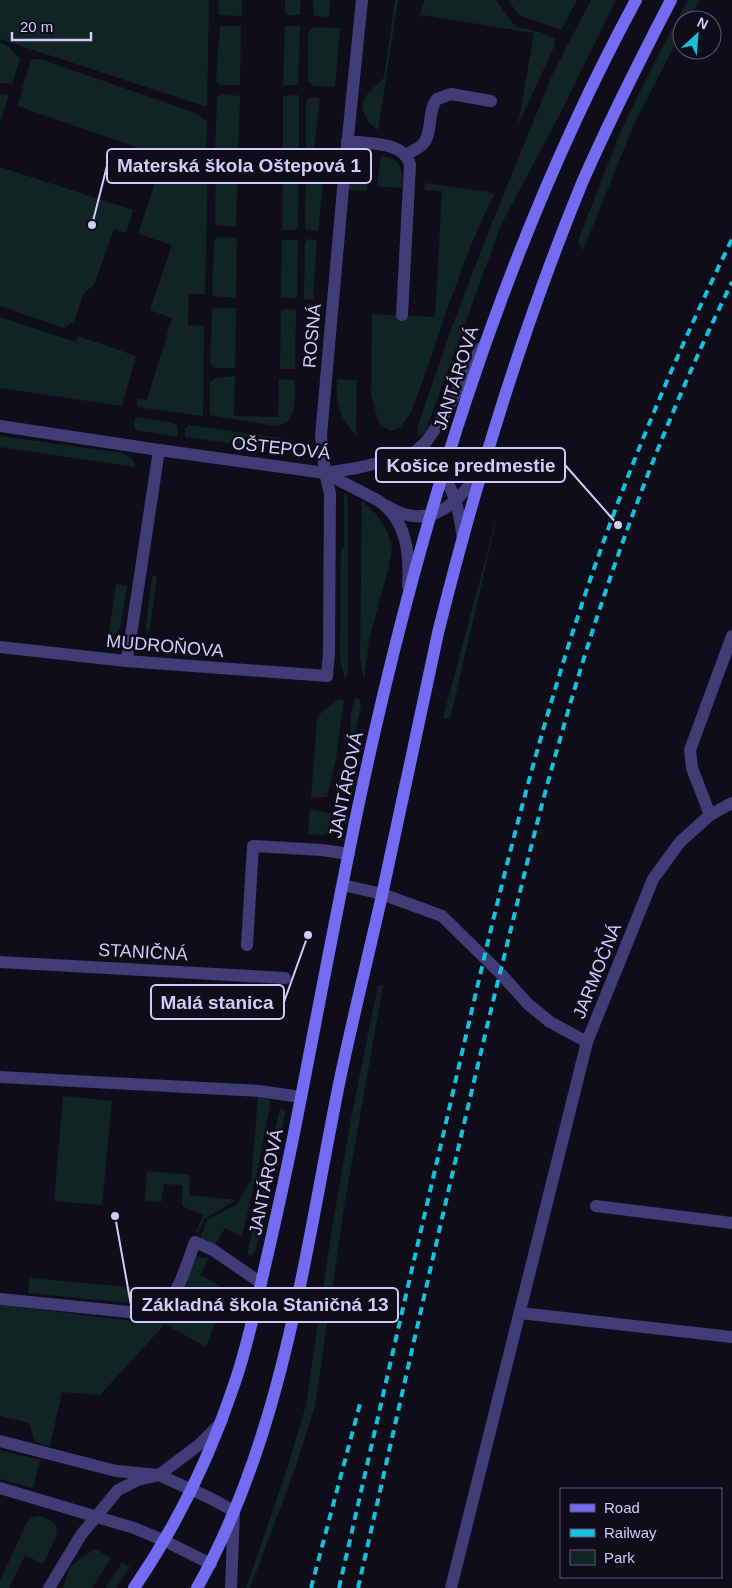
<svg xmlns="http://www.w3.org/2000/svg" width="732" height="1588" viewBox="0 0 732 1588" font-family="Helvetica,sans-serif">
<rect width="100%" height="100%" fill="#100d1b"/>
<!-- green -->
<g fill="#102424">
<path d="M0,0H209L207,107L0,39Z"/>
<path d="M218,0H242V16L219,15Z"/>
<path d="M285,0H301L300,15H285Z"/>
<path d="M313,0H330L329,17L314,16Z"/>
<path d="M395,0H398L378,130L368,122L362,108L364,100L368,93L384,78Z"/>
<path d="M425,0H496L515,26L543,33L555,39V45L518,125L534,33L422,15L418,19Z"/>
<path d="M508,0H577L561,30L519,15Z"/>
<path d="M591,0H616L561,112L501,225L429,422L425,432L420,436L417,433L418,425L452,327L491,225L554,71Z"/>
<path d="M688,0H700L688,20H682V31L634,124L583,250L578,244L579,238L622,128L655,61Z"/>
<path d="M220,26H241L240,85H220L216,81Z"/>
<path d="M285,26H300L298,85H283Z"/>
<path d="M314,27L340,28L335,87L314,86L308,81V35L310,31Z"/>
<path d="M0,42L9,47L20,59L12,84L0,83Z"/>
<path d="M36,59H40L196,113L207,122L206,153L163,156L17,106L31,60Z"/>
<path d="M0,94L9,95L0,122Z"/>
<path d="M222,94L240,96L238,155L218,154L215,152L217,97Z"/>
<path d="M299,95V154L283,155V96Z"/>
<path d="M308,98H320L313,156L306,155V103Z"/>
<path d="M371,155L367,191L346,190C350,171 349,160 371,155Z"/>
<path d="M381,156C402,158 403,169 402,188L377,186Z"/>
<path d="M161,165H208L205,294H189L188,325L204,326L203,416L137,407V399L147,400L172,318L150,310L172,245L138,234Z"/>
<path d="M283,165H299L298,225L296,230H282Z"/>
<path d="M306,166L325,167L318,231L307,230L305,228Z"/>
<path d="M0,167L133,210L126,233L114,229L94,285L84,293L74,321L64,328L0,306Z"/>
<path d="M216,168H238L236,227L215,225Z"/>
<path d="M425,183L495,193C459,263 439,339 411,413L399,428L391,431L379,423L371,395L372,314L435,317L442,191L424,190Z"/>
<path d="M218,237L237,238L236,298L214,296L212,293L214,240Z"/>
<path d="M308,239L317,240L313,300L304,299L305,243Z"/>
<path d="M282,240H298L297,298H281Z"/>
<path d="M214,308H236L235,368H215L210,363L212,310Z"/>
<path d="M296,309L295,369H280L281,310Z"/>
<path d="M0,317L76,342L78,336L136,356L122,406L0,388Z"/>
<path d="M235,376L234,416L278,417L279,379L295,380C294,397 299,423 276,426L210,415V382L216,378Z"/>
<path d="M337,379L357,380L356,435C340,420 335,401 337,379Z"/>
<path d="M136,417L173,423L177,425L178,432L177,437L136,430L134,426Z"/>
<path d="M189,425L285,439L270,446L260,447L185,437V429Z"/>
<path d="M0,436L123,453L134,461L135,467L0,447Z"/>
<path d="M344,494L347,495L348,503V673L345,679L340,660L341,548H344Z"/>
<path d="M362,501L376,514L387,531L392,549L389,566L369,640L364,680L360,658Z"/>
<path d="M499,509L450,719L443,718Z"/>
<path d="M152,576H157L150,627L147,634L146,627Z"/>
<path d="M116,584L127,586L120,629L115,634H109Z"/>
<path d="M356,698H359L361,706L341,798L337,789L350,743L351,713L354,701Z"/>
<path d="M339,699L344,700L336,759L327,797L311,798L317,718L321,713Z"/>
<path d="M310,809L336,815L331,834L308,835Z"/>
<path d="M378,985L383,986L345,1201L315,1406L295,1469L250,1588H246L287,1469L306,1405L332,1228L351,1119Z"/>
<path d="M63,1096L112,1101L102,1205L54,1201Z"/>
<path d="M258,1097L267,1098L270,1100V1105L258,1168L242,1237L225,1228L215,1245L201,1241V1235L207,1220L237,1204L251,1180Z"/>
<path d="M280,1108L286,1110L256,1248L253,1255L250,1256L248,1254V1250Z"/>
<path d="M147,1171L190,1175L189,1195L236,1200L204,1219L198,1233L196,1232L203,1215L182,1206V1185L164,1184L161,1202L145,1201Z"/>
<path d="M197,1257L209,1258L200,1275L227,1290L206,1347L165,1324L100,1395L62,1392L50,1446L35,1442L29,1423L0,1416V1305L134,1321C139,1321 145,1322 150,1321C173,1317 188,1276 197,1257Z"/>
<path d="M30,1278L172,1291L159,1306L28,1293Z"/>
<path d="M0,1450L40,1460L33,1488L0,1479Z"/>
<path d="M37,1516C46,1516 51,1520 57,1527L56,1537L43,1564L25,1555L9,1588H0V1581L26,1524L31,1518Z"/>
<path d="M95,1549L111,1558L92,1588H63L69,1569L78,1560Z"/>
<path d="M122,1563L130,1567L116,1588H105Z"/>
</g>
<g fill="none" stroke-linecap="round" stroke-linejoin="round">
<!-- lane -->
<g stroke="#403c76" stroke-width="12">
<path d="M347,141C368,144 405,141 410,165L402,315"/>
<path d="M406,155C411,152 419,148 423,144C433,133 427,111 437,99L451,94L491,101"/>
<path d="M325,473L330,493L329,652L327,676"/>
<path d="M710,815L692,768L690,750L732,636"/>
<path d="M247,945L253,846L322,850L349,854"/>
<path d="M0,1077L259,1091L301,1097"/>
<path d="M596,1206L732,1223"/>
<path d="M0,1299L139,1313C145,1313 153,1313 158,1311C177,1302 188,1260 195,1242L213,1250L261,1283"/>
<path d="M520,1313L732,1337"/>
<path d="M0,1441L116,1471L159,1475L210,1498L234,1511L231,1588"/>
<path d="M0,1488L134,1528L165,1541L211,1564"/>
<path d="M49,1588L81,1535L118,1490L138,1480L159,1475L200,1444L220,1424"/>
<path d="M451,1588L587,1042"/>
</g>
<!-- street -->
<g stroke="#403c76" stroke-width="12">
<path d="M0,426L159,450L325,473L357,468L407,456L416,451L426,442L440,422L481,348"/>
<path d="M399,460C450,460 457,497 463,539"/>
<path d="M325,473L321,436L345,166L362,0"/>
<path d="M325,473L379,501C407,520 410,555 408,586"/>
<path d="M387,506C395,511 404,515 413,516C443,520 467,491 481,469"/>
<path d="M0,647L126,661L327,676"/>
<path d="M126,661L129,648L159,450"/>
<path d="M343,885L382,894L442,916L500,973L528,1004L550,1022L587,1042L653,879L680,842L710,815L732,803"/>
<path d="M0,962L285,978"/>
</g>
<!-- secondary -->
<g stroke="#736bf1" stroke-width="12">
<path d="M134,1588C177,1525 210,1457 234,1385C246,1351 254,1314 262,1279C274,1227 286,1175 296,1123C316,1021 335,919 356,817C415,535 499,254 636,0"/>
<path d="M197,1588C283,1435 305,1253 339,1084C352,1021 368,958 382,895C401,808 419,720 438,633C476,480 522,329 582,183C609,121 640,60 671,0"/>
</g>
<!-- rail -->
<g stroke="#15c1dd" stroke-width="4" stroke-dasharray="8 6" stroke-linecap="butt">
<path d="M311,1588L361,1400"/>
<path d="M339,1588C373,1439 407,1289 442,1140C478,983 513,826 560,673C605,524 664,379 732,239"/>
<path d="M358,1588C404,1386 449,1183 498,981C518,902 536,821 559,743C603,585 660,429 732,282"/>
</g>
</g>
<g text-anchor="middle" stroke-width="5" stroke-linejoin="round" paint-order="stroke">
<!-- street labels -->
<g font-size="18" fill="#d2cbfa" stroke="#100d1b">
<text transform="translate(312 336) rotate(-85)" y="6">ROSNÁ</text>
<text transform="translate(456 378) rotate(-72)" y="6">JANTÁROVÁ</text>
<text transform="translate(281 448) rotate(6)" y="6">OŠTEPOVÁ</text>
<text transform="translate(165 646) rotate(5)" y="6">MUDROŇOVA</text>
<text transform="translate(346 785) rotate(-78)" y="6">JANTÁROVÁ</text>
<text transform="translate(143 952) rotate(3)" y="6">STANIČNÁ</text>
<text transform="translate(597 971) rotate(-68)" y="6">JARMOČNÁ</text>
<text transform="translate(266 1182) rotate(-78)" y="6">JANTÁROVÁ</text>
</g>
</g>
<!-- callouts -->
<path fill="none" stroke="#d2cbfa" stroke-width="2" d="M92 225L107 166M618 525L565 465M308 935L284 1002M115 1216L131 1305"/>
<g fill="#d2cbfa" stroke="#100d1b" stroke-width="2">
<circle cx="92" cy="225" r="5"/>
<circle cx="618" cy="525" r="5"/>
<circle cx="308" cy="935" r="5"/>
<circle cx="115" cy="1216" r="5"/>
</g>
<g fill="#100d1b" stroke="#d2cbfa" stroke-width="2">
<rect x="107" y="149" width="264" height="34" rx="5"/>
<rect x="376" y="448" width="189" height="34" rx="5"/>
<rect x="151" y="985" width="133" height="34" rx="5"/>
<rect x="131" y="1288" width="267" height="34" rx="5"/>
</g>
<g font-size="19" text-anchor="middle" font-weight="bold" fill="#d2cbfa">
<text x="239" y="172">Materská škola Oštepová 1</text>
<text x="471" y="472">Košice predmestie</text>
<text x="217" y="1009">Malá stanica</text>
<text x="265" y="1311">Základná škola Staničná 13</text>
</g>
<!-- legend -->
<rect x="560" y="1488" width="162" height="90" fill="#100d1b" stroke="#5e5974"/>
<rect x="570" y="1504" width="25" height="8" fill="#736bf1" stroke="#5e5974"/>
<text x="604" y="1513" font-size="15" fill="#d2cbfa">Road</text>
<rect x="570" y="1529" width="25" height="8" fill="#15c1dd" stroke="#5e5974"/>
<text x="604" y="1538" font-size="15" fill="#d2cbfa">Railway</text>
<rect x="570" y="1550" width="25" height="15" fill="#102424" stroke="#5e5974"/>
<text x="604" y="1563" font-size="15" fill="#d2cbfa">Park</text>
<!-- north arrow -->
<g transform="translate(697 35) rotate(26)"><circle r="24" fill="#100d1b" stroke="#5e5974"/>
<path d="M0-4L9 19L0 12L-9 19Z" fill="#15c1dd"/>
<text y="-8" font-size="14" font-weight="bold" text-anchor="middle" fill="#d2cbfa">N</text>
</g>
<!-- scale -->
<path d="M12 32v8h79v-8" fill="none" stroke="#d2cbfa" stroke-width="2.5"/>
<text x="20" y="32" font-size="15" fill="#d2cbfa" stroke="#100d1b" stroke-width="4" paint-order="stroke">20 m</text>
</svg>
